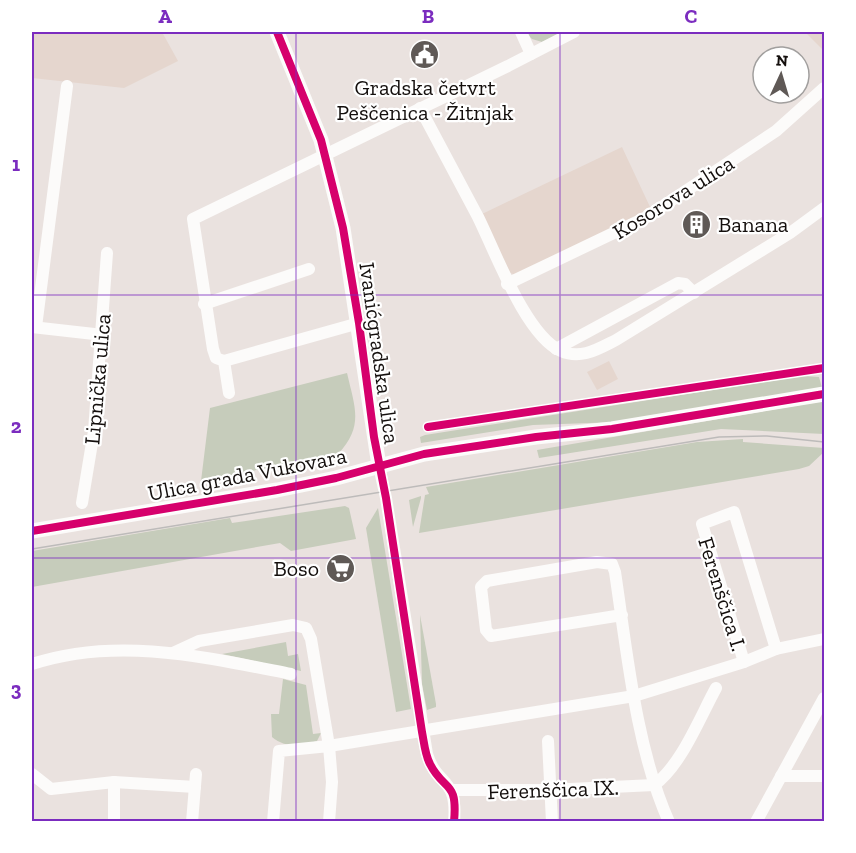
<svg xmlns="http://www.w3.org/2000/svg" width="856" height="853" viewBox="0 0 856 853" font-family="'Zilla Slab',serif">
<rect width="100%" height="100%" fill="#eae2df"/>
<!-- built -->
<g fill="#e5d6ce">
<path d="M32,32H162L178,61L124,88L32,78Z"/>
<path d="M805,32H824V51Z"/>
<path d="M622,147L651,209L516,275L510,273L482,214Z"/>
<path d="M609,361L618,379L597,390L587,372Z"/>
</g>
<!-- green -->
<g fill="#c6ccbb">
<path d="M532,32H563L542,42L532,39L527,34Z"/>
<path d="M347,373C355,408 364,426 338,454L201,481L210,408Z"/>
<path d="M803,376L819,377L822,388L619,422L533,425L421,443L420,437L425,435Z"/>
<path d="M824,401V434L721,429L539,458L537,450Z"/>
<path d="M743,439V442L824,448V452L809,466L799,469L419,533L425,495L429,494L426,487L697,442Z"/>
<path d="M421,496V498L413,527L409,500Z"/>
<path d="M345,506L349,508L356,539L291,551L280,543L32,587V551L230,518L232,523Z"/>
<path d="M378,508L411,709L396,712L366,528Z"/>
<path d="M420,615L436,704V707L427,710L422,684Z"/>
<path d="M286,642L288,656L298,654L301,671L222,654Z"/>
<path d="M283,679L306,685L313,734L321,733L317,741C300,746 287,749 272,737L271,714H279Z"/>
</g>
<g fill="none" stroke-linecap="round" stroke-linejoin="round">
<!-- minor -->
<g stroke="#fcfbfa" stroke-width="12">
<path d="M521,32L531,54"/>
<path d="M420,108C439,144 459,181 478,217C495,251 526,336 561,351C581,360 598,349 616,340L790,233L824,208"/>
<path d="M507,284L645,218L776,131L824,88"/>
<path d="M204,304L309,269"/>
<path d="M32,327L103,335"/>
<path d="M36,327L67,86"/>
<path d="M556,349L678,283L685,284L694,293"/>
<path d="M224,361L359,323"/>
<path d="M229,393L224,361L216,358L213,349L193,219L508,66L574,32"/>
<path d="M379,466L386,498L427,754C437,787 458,776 454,822"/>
<path d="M82,503L94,431L107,253"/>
<path d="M622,615L491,636L486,630L481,587L487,581L597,562L612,564L615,572C627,652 636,748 669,822"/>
<path d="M173,653L199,641L293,625L306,628L311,639L329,746L634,696L744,662L776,649L824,639"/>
<path d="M744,662L702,524L734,512L776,649"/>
<path d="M32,664C117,636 205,657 291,674"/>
<path d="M548,741L552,822"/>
<path d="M32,774L51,789L114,782L195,787"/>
<path d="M781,776H824"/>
<path d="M114,782V822"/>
<path d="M452,790H549L654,785C681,766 700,717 716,688"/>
<path d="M192,822L196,774"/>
<path d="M273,822L279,751L329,746L332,782L329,822"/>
<path d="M756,822L824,698"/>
</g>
<!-- tertiary -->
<g stroke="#fcfbfa" stroke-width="15">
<path d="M277,32L321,140L343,228L379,466"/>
<path d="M32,531L277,490L336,478L424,454L536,437L612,429L824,394"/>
</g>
<!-- tram -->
<path stroke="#bdbbba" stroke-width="1.5" d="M32,549L719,437L767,436L824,442"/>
<defs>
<g id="cycleway">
<path d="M277,32L321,140L343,228L359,323L374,437L386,498L422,732C424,742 425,755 430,764C444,792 458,779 454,822"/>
<path d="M428,427L824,368"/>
<path d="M32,531L277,490L336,478L424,454L536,437L612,429L824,394"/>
</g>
</defs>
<!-- cycleway casing -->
<use href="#cycleway" stroke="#fff" stroke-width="11"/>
<!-- cycleway -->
<use href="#cycleway" stroke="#d6006c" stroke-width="8"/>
</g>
<!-- grid -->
<path fill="none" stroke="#7b2cbf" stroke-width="1.5" stroke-opacity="0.55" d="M296,32V822M560,32V822M32,295H824M32,558H824"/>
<!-- icons -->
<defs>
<symbol id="civic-disc" viewBox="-11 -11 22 22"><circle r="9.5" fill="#5f5956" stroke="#fff"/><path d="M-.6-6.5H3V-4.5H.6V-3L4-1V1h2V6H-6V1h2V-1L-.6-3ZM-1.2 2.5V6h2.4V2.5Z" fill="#fff"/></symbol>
<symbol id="building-disc" viewBox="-11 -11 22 22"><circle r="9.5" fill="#5f5956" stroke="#fff"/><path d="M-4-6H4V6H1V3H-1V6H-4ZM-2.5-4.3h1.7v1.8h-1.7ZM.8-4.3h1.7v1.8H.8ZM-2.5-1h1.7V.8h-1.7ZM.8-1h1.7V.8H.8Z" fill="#fff"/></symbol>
<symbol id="supermarket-disc" viewBox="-11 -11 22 22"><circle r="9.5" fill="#5f5956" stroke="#fff"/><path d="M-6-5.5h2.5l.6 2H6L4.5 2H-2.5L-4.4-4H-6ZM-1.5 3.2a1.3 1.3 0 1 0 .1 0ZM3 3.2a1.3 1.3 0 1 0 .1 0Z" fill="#fff"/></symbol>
</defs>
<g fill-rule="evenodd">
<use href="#civic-disc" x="408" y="38" width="33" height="33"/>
<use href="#building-disc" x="680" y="208" width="33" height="33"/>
<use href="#supermarket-disc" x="324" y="552" width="33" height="33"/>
</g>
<g text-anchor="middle" stroke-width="4.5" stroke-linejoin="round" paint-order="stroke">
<!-- poi labels -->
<g font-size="22" fill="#140f0d" stroke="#fff">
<text x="425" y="95">Gradska četvrt<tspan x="425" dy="25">Peščenica - Žitnjak</tspan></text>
<text x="718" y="232" text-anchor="start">Banana</text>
<text x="319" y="576" text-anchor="end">Boso</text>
</g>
<!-- street labels -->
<g font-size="22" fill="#140f0d" stroke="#fff">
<text transform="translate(673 197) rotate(-32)" y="8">Kosorova ulica</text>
<text transform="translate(380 353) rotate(82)" y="8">Ivanićgradska ulica</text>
<text transform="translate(97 379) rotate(-85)" y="8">Lipnička ulica</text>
<text transform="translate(247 474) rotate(-11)" y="8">Ulica grada Vukovara</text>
<text transform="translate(723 594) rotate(73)" y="8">Ferenščica I.</text>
<text transform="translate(553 789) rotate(-2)" y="8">Ferenščica IX.</text>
</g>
</g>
<!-- border -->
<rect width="856" height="853" fill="none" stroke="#ffffff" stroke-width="66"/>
<!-- north arrow -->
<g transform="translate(781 75) rotate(4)"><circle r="28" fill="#ffffff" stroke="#a19f9e" stroke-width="1.5"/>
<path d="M0-4.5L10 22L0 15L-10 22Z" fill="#5f5956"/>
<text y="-9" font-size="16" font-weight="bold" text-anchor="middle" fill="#140f0d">N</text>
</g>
<rect x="33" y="33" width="790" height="787" fill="none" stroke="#7b2cbf" stroke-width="2"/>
<g font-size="20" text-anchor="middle" font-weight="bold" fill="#7b2cbf">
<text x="165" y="23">A</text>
<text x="428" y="23">B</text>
<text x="691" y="23">C</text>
<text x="16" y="171">1</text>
<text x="16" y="433">2</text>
<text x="16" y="696">3</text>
</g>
</svg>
